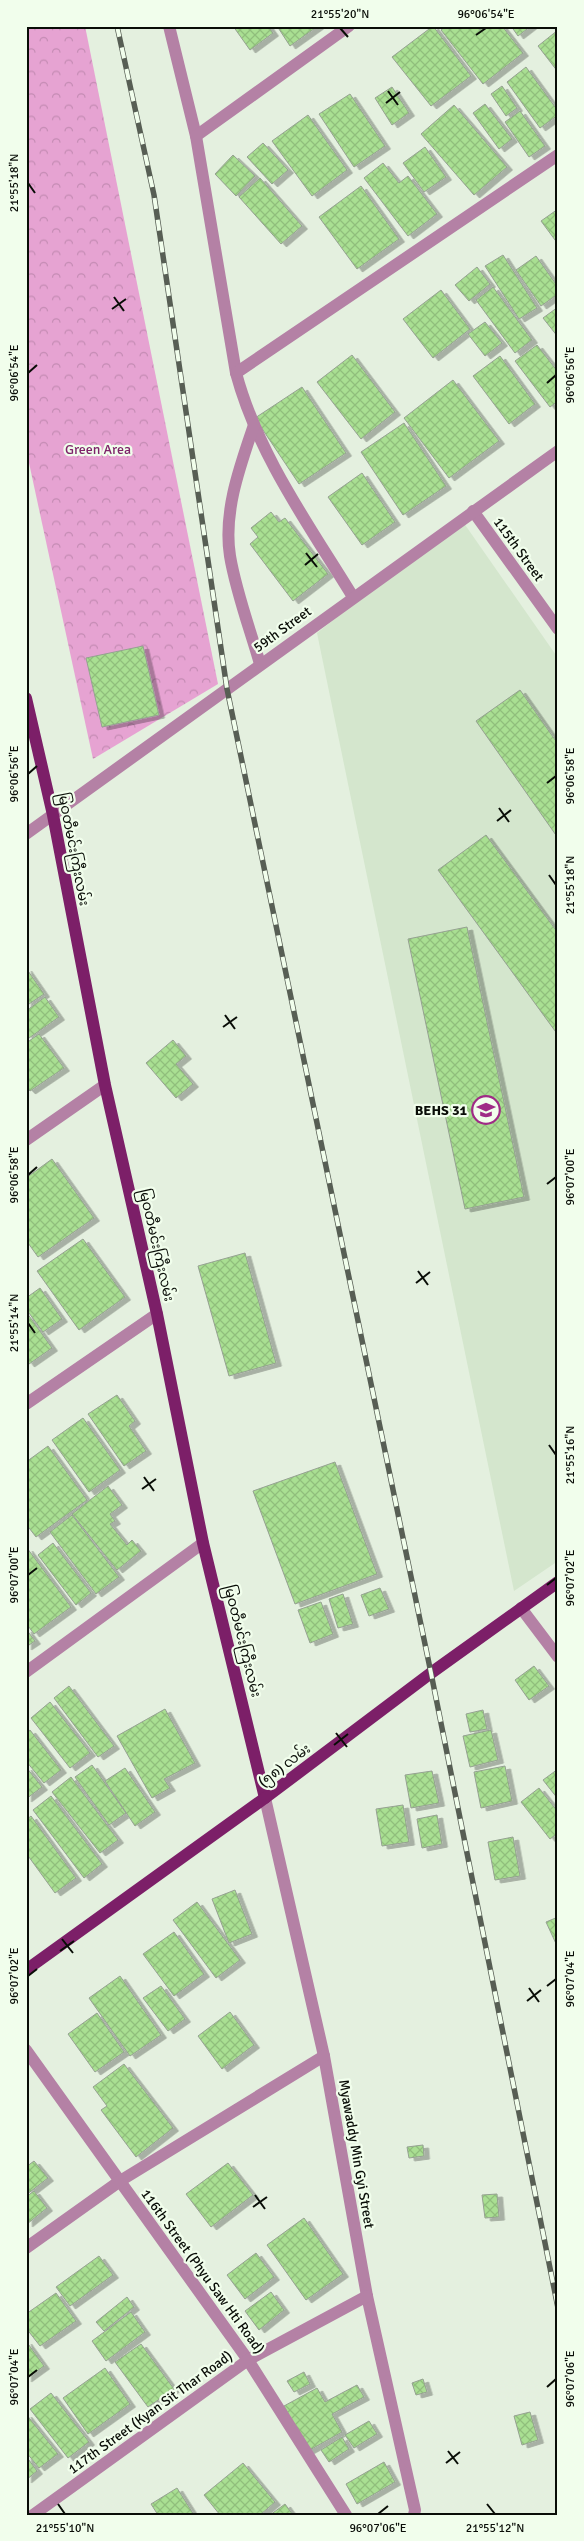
<svg xmlns="http://www.w3.org/2000/svg" width="584" height="2541" viewBox="0 0 584 2541" font-family="Signika,'Noto Sans Myanmar',sans-serif">
<defs>
<pattern id="park-crowns" width="20" height="18" patternUnits="userSpaceOnUse" patternTransform="scale(1.25)"><rect width="20" height="18" fill="#e6a3d2"/><path d="M2 6a3 3 0 1 1 6 0M12 15a3 3 0 1 1 6 0" fill="none" stroke="#c48bb3"/></pattern>
<pattern id="building-cross-hatch" width="8" height="8" patternUnits="userSpaceOnUse" patternTransform="scale(1.25)"><rect width="8" height="8" fill="#a9df92"/><path d="M0 0l8 8M0 8l8-8" fill="none" stroke="#90be7c"/></pattern>
<filter id="shadow"><feDropShadow dx="5.5" dy="3" stdDeviation="0" flood-color="#0004"/></filter>
</defs>
<rect width="100%" height="100%" fill="#e4f0df"/>
<!-- built -->
<path fill="#d4e6cd" d="M461,519L558,658V1561L514,1591L317,633Z"/>
<!-- park -->
<path fill="url(#park-crowns)" d="M26,26H85L218,684L93,759L26,449Z"/>
<!-- building -->
<g fill="url(#building-cross-hatch)" stroke="#95a191" filter="url(#shadow)">
<path d="M233,26H268L273,33L250,50Z"/>
<path d="M277,26H318L290,46Z"/>
<path d="M433,26L471,76L431,106L392,57Z"/>
<path d="M446,26H477L480,30L485,26H502L523,53L483,84L441,30Z"/>
<path d="M511,26H531L518,36Z"/>
<path d="M558,30V72L538,46Z"/>
<path d="M526,67L558,111V115L540,128L507,82Z"/>
<path d="M502,86L517,108L506,116L491,94Z"/>
<path d="M392,87L409,113L392,125L375,98Z"/>
<path d="M350,94L385,146L354,167L319,114Z"/>
<path d="M485,104L512,139L499,149L473,113Z"/>
<path d="M454,105L507,167L474,195L421,134Z"/>
<path d="M520,111L545,146L529,157L505,122Z"/>
<path d="M308,115L347,170L312,196L272,141Z"/>
<path d="M263,143L288,170L272,184L247,157Z"/>
<path d="M425,147L446,177L424,192L403,163Z"/>
<path d="M233,155L255,176L236,196L215,174Z"/>
<path d="M383,163L399,183L408,176L437,214L408,236L364,178Z"/>
<path d="M260,178L302,226L281,244L239,197Z"/>
<path d="M361,186L399,239L357,269L319,217Z"/>
<path d="M558,209V244L541,221Z"/>
<path d="M503,255L537,308L519,319L485,266Z"/>
<path d="M536,256L558,287V294L541,306L516,270Z"/>
<path d="M477,267L490,284L469,301L455,285Z"/>
<path d="M493,287L532,340L515,353L476,300Z"/>
<path d="M441,290L470,329L433,358L403,319Z"/>
<path d="M558,307V337L543,318Z"/>
<path d="M485,322L502,343L485,356L468,334Z"/>
<path d="M537,345L558,372V401L550,407L515,361Z"/>
<path d="M352,355L395,412L361,439L317,382Z"/>
<path d="M500,356L535,404L509,424L473,376Z"/>
<path d="M453,380L499,441L449,478L404,418Z"/>
<path d="M302,387L346,453L299,484L255,418Z"/>
<path d="M404,423L446,486L403,515L361,452Z"/>
<path d="M362,473L395,522L362,545L328,497Z"/>
<path d="M271,512L279,522L285,518L328,574L293,601L250,544L258,537L251,528Z"/>
<path d="M143,646L159,715L102,727L86,658Z"/>
<path d="M520,690L558,744V838L476,721Z"/>
<path d="M486,835L558,933V1035L438,870Z"/>
<path d="M467,927L524,1197L465,1209L408,939Z"/>
<path d="M26,968L44,994L26,1006Z"/>
<path d="M45,997L59,1017L29,1038L26,1034V1011Z"/>
<path d="M39,1034L64,1068L30,1091L26,1087V1038L29,1041Z"/>
<path d="M173,1040L186,1056L176,1064L193,1084L176,1098L146,1063Z"/>
<path d="M52,1159L94,1218L38,1257L26,1240V1178Z"/>
<path d="M83,1239L125,1297L79,1330L37,1271Z"/>
<path d="M245,1253L276,1363L229,1376L198,1266Z"/>
<path d="M40,1288L62,1319L43,1332L26,1309V1298Z"/>
<path d="M27,1313L52,1348L29,1364L26,1360Z"/>
<path d="M117,1395L135,1421L129,1426L146,1451L124,1466L88,1414Z"/>
<path d="M83,1418L120,1470L89,1492L52,1440Z"/>
<path d="M48,1446L87,1500L36,1537L26,1524V1462Z"/>
<path d="M335,1462L377,1574L295,1604L253,1491Z"/>
<path d="M108,1486L122,1505L110,1514L115,1521L110,1524L127,1545L132,1540L141,1551L117,1570L72,1514Z"/>
<path d="M72,1515L119,1577L96,1594L50,1532Z"/>
<path d="M53,1543L91,1593L76,1605L38,1555Z"/>
<path d="M27,1548L71,1607L34,1634L26,1623Z"/>
<path d="M380,1588L389,1609L369,1616L361,1595Z"/>
<path d="M343,1594L353,1624L338,1628L329,1599Z"/>
<path d="M321,1602L333,1634L310,1643L298,1610Z"/>
<path d="M26,1629L35,1641L26,1647Z"/>
<path d="M534,1666L549,1686L529,1700L515,1680Z"/>
<path d="M69,1686L114,1746L98,1757L54,1698Z"/>
<path d="M50,1702L90,1753L70,1768L31,1718Z"/>
<path d="M165,1709L195,1763L164,1779L170,1788L152,1798L117,1736Z"/>
<path d="M483,1710L487,1729L470,1732L466,1714Z"/>
<path d="M30,1730L61,1770L44,1783L26,1761V1733Z"/>
<path d="M491,1730L498,1760L470,1767L463,1736Z"/>
<path d="M92,1765L126,1813L109,1825L75,1777Z"/>
<path d="M505,1766L512,1801L481,1808L474,1772Z"/>
<path d="M26,1767L42,1787L26,1799Z"/>
<path d="M125,1768L155,1812L135,1826L105,1781Z"/>
<path d="M558,1769V1799L543,1780Z"/>
<path d="M432,1771L439,1803L411,1808L405,1775Z"/>
<path d="M71,1777L118,1840L100,1853L52,1792Z"/>
<path d="M539,1788L558,1812V1833L550,1839L521,1802Z"/>
<path d="M51,1796L102,1864L84,1878L33,1810Z"/>
<path d="M403,1805L409,1842L382,1846L376,1809Z"/>
<path d="M437,1815L442,1844L422,1848L417,1819Z"/>
<path d="M31,1816L76,1878L55,1893L26,1853V1820Z"/>
<path d="M513,1837L520,1876L495,1880L488,1842Z"/>
<path d="M235,1890L252,1934L229,1943L212,1899Z"/>
<path d="M197,1902L240,1960L216,1978L173,1920Z"/>
<path d="M558,1917V1948L546,1922Z"/>
<path d="M174,1932L204,1974L174,1996L143,1954Z"/>
<path d="M120,1976L161,2035L130,2056L89,1998Z"/>
<path d="M161,1986L185,2019L168,2031L143,1998Z"/>
<path d="M230,2012L254,2045L222,2069L198,2036Z"/>
<path d="M97,2013L124,2052L95,2072L68,2034Z"/>
<path d="M124,2064L173,2128L136,2157L101,2110L107,2106L93,2087Z"/>
<path d="M423,2145L424,2156L409,2158L407,2147Z"/>
<path d="M34,2161L48,2178L26,2195V2167Z"/>
<path d="M228,2163L253,2195L211,2227L186,2194Z"/>
<path d="M34,2191L47,2208L27,2224L26,2197Z"/>
<path d="M497,2194L499,2217L485,2218L482,2195Z"/>
<path d="M304,2218L343,2274L306,2300L267,2245Z"/>
<path d="M256,2253L274,2277L245,2299L227,2275Z"/>
<path d="M99,2256L113,2275L70,2306L56,2287Z"/>
<path d="M271,2292L284,2310L259,2330L245,2311Z"/>
<path d="M56,2293L76,2321L40,2346L26,2328V2314Z"/>
<path d="M127,2297L134,2307L104,2331L96,2322Z"/>
<path d="M131,2312L145,2332L106,2361L92,2341Z"/>
<path d="M26,2341L44,2366L26,2379Z"/>
<path d="M141,2344L174,2389L148,2407L115,2362Z"/>
<path d="M105,2368L130,2404L88,2434L63,2398Z"/>
<path d="M304,2372L310,2384L294,2392L287,2381Z"/>
<path d="M423,2379L427,2392L416,2395L412,2383Z"/>
<path d="M357,2385L364,2397L332,2414L342,2432L308,2451L284,2406L317,2388L325,2402Z"/>
<path d="M51,2393L89,2442L68,2458L30,2409Z"/>
<path d="M530,2412L538,2440L522,2445L514,2416Z"/>
<path d="M26,2414L58,2454L39,2468L26,2452Z"/>
<path d="M369,2421L377,2434L354,2448L345,2435Z"/>
<path d="M342,2437L349,2449L329,2462L321,2450Z"/>
<path d="M26,2456L37,2471L26,2480Z"/>
<path d="M384,2462L395,2482L357,2504L346,2484Z"/>
<path d="M243,2463L275,2502L260,2515H220L204,2495Z"/>
<path d="M177,2488L194,2515H158L151,2504Z"/>
<path d="M285,2504L293,2515H270Z"/>
</g>
<g fill="none" stroke-linecap="round" stroke-linejoin="round">
<!-- minor -->
<g stroke="#b481a5" stroke-width="12">
<path d="M169,26L196,136L236,373C258,455 309,525 353,597"/>
<path d="M196,136L349,26"/>
<path d="M236,373L558,155"/>
<path d="M254,425C240,466 223,512 230,556C236,592 250,629 260,664"/>
<path d="M473,511L558,629"/>
<path d="M26,834L558,451"/>
<path d="M26,1140L105,1085"/>
<path d="M26,1404L157,1314"/>
<path d="M521,1608L558,1657"/>
<path d="M26,1672L203,1543"/>
<path d="M265,1798L324,2056L367,2296L415,2510L414,2515"/>
<path d="M26,2050L248,2360L346,2515"/>
<path d="M26,2248L120,2181L324,2056"/>
<path d="M33,2515L248,2360L367,2296"/>
</g>
<!-- major -->
<g stroke="#7c1f68" stroke-width="12">
<path d="M26,698L53,815L105,1085L157,1314L203,1543L265,1798"/>
<path d="M26,1970L265,1798L431,1673L558,1582"/>
</g>
<defs>
<path id="rail" d="M117,26L154,195L227,689L431,1673L558,2308"/>
</defs>
<!-- rail casing -->
<use href="#rail" stroke="#575e54" stroke-width="5.5"/>
<!-- rail -->
<use href="#rail" stroke="#f1feec" stroke-width="4" stroke-dasharray="11" stroke-linecap="butt"/>
</g>
<!-- ticks -->
<path fill="none" stroke="#090d07" stroke-width="2" d="M340,28L348,37M476,35L486,28M388,91L398,105M386,103L400,92M28,183L35,193M114,297L124,311M112,309L126,299M28,373L37,365M547,383L556,375M306,553L317,567M305,565L318,554M28,774L37,766M547,783L556,776M499,808L509,822M497,821L511,810M549,875L556,885M225,1015L235,1029M223,1027L237,1017M28,1175L37,1167M547,1184L556,1177M418,1271L428,1285M416,1283L430,1272M28,1323L35,1333M549,1445L556,1455M144,1477L154,1491M142,1489L156,1479M28,1575L37,1568M547,1585L556,1578M336,1733L347,1747M334,1745L348,1734M62,1939L73,1953M60,1951L74,1941M28,1976L37,1969M547,1986L556,1979M529,1988L539,2002M527,2001L541,1990M255,2195L265,2209M253,2207L267,2197M28,2377L37,2370M547,2387L556,2379M448,2451L458,2464M446,2463L460,2452M58,2504L65,2514M487,2504L495,2514M378,2514L388,2506"/>
<!-- icons -->
<defs>
<symbol id="school-ring" viewBox="-11 -11 22 22"><circle r="9.5" fill="#f1feec" stroke="#9f2b86" stroke-width="1.5"/><path d="M0-5L7-2L0 1L-7-2ZM-4 1L0 2.5L4 1V4Q0 6-4 4Z" fill="#9f2b86"/></symbol>
</defs>
<g fill-rule="evenodd">
<use href="#school-ring" x="470" y="1094" width="32" height="32"/>
</g>
<g text-anchor="middle" stroke-width="4.5" stroke-linejoin="round" paint-order="stroke">
<!-- park labels -->
<g font-size="14" fill="#7d2369" stroke="#f1feec">
<text x="98" y="454">Green Area</text>
</g>
<!-- street labels -->
<g font-size="14" fill="#090d07" stroke="#f1feec">
<text transform="translate(519 549) rotate(54)" y="5">115th Street</text>
<text transform="translate(282 629) rotate(-36)" y="5">59th Street</text>
<text transform="translate(74 849) rotate(79)" y="5">မြဝတီမင်းကြီးလမ်း</text>
<text transform="translate(157 1245) rotate(77)" y="5">မြဝတီမင်းကြီးလမ်း</text>
<text transform="translate(243 1641) rotate(76)" y="5">မြဝတီမင်းကြီးလမ်း</text>
<text transform="translate(284 1765) rotate(-37)" y="5">(၅၈) လမ်း</text>
<text transform="translate(357 2154) rotate(80)" y="5">Myawaddy Min Gyi Street</text>
<text transform="translate(203 2271) rotate(54)" y="5">116th Street (Phyu Saw Hti Road)</text>
<text transform="translate(150 2412) rotate(-36)" y="5">117th Street (Kyan Sit Thar Road)</text>
</g>
<!-- poi labels -->
<g font-size="14" font-weight="bold" fill="#090d07" stroke="#f1feec" text-anchor="end">
<text x="467" y="1115">BEHS 31</text>
</g>
</g>
<!-- border -->
<rect width="584" height="2541" fill="none" stroke="#f1feec" stroke-width="55"/>
<rect x="28" y="28" width="528" height="2486" fill="none" stroke="#090d07" stroke-width="2"/>
<g font-size="12" text-anchor="middle" fill="#090d07">
<text x="340" y="18">21°55'20"N</text>
<text x="486" y="18">96°06'54"E</text>
<text transform="translate(14 183) rotate(-90)" y="4">21°55'18"N</text>
<text transform="translate(14 373) rotate(-90)" y="4">96°06'54"E</text>
<text transform="translate(570 375) rotate(-90)" y="4">96°06'56"E</text>
<text transform="translate(14 774) rotate(-90)" y="4">96°06'56"E</text>
<text transform="translate(570 776) rotate(-90)" y="4">96°06'58"E</text>
<text transform="translate(570 885) rotate(-90)" y="4">21°55'18"N</text>
<text transform="translate(14 1175) rotate(-90)" y="4">96°06'58"E</text>
<text transform="translate(570 1177) rotate(-90)" y="4">96°07'00"E</text>
<text transform="translate(14 1323) rotate(-90)" y="4">21°55'14"N</text>
<text transform="translate(570 1455) rotate(-90)" y="4">21°55'16"N</text>
<text transform="translate(14 1575) rotate(-90)" y="4">96°07'00"E</text>
<text transform="translate(570 1578) rotate(-90)" y="4">96°07'02"E</text>
<text transform="translate(14 1976) rotate(-90)" y="4">96°07'02"E</text>
<text transform="translate(570 1979) rotate(-90)" y="4">96°07'04"E</text>
<text transform="translate(14 2377) rotate(-90)" y="4">96°07'04"E</text>
<text transform="translate(570 2379) rotate(-90)" y="4">96°07'06"E</text>
<text x="65" y="2532">21°55'10"N</text>
<text x="378" y="2532">96°07'06"E</text>
<text x="495" y="2532">21°55'12"N</text>
</g>
</svg>
